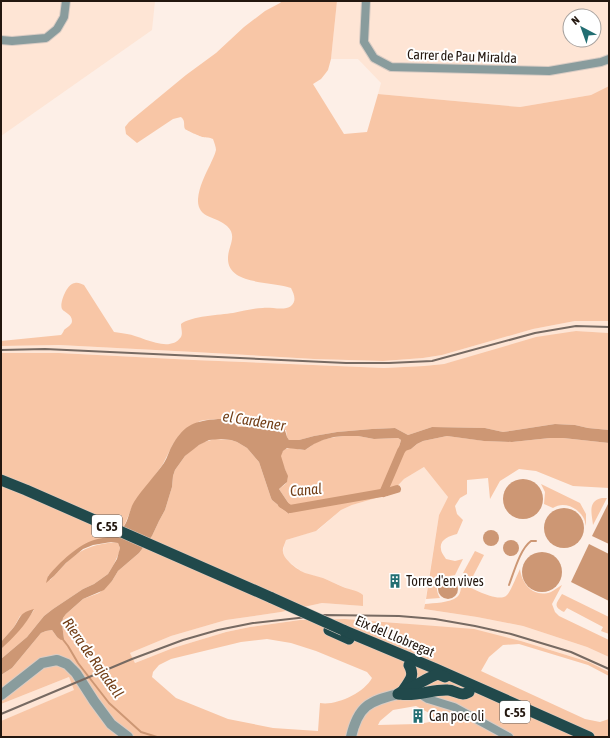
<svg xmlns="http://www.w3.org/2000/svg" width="610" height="738" viewBox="0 0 610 738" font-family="'Asap Condensed',sans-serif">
<rect width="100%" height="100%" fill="#fdefe7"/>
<!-- built -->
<g fill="#fee5d5" fill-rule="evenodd">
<path d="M1,1H155L152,30L1,136Z"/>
<path d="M337,1H609V86L591,95L520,107L378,94L381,83L358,59H331ZM570,16H594V40H570Z"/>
<path d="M575,321H609V333L576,331L444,364L424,366L384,368L194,360L59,353H1V346L59,345L194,352L314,359L383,361L423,358L442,355L533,329Z"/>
<path d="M424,467L448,497L439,515L424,609L477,617L523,626L587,647L609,657V672L589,662L521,641L400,623L345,619L300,620L250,627L226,632L173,648L135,663L130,653L171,636L226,620L281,612L322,603L363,606L348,589L323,578L306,574L301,571L289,562L285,557L283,552L284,546L286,540L318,530L341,510L352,505L390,494L404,479Z"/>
<path d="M69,677L75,690L1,721V704Z"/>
</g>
<!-- green -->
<g fill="#f8c6a6" fill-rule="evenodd">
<path d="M282,1H337L331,59L328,70L325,74L321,79L313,84L344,134L367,132L378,94L520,107L591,95L609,86V321H575L533,329L442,355L423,358L383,361L314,359L194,352L59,345L1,346V341L61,335C62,334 64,331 64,330C67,327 72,325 72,321C72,314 65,313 62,309C59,304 67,283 75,283C78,282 81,284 84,285L114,332C119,333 123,333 127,334C142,336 169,354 181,337C183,333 181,329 181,324C191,316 220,315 233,313C243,311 253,308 263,308C271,307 285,311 291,306C297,301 294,294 291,288C274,281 227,286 228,258C228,246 238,236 227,226C217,216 197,219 198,199C199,187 205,175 210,165C212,160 215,155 216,150C216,147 214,142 213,139C209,137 207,138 203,137C201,137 186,130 185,129C183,125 186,121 181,117L173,119L137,143L126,134L125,127L129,122L186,75L216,53L244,27L265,11L280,3Z"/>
<path d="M576,331L609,333V430L588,428L575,425L555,424L503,432L485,428L432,427L408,435L395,428L372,429L337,432L314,436L299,440H289L287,437L286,430H266L264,425L238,427L229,419H218L205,420L200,421L180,434L173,444L163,464L132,507L125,524L121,530L112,536L73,552L48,576L50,580C68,562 75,549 102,544C108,543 112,542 118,543L120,548L119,553L114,564L108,574L94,584L83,589L53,609L44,616L27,637L1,659V649L24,624L34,610L20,616L14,627L1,642V353H59L194,360L384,368L424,366L444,364L536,337Z"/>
<path d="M344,436H358L374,439L398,438L401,440L399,447L411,449L417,444L423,441L447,436L485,441L512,442L550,438H563L609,443V488L573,486L536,471L519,469L500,481L490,499L488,478L467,480V494L460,498L455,506L457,514L463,520L457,534C449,536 439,540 441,549C441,552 444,556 446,559L455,561L463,559L455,575L439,578C436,586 436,591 440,598L426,599L439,515L448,497L424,467L404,479L390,494L352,505L341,510L316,531L286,540C285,544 282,548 283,552C284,560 298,570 305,573C311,575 317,576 323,578C330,581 336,584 343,587C350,590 357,590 363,595V606L322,603L281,612L226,620L171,636L130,653L135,663L173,648L226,632L250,627L300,620L345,619L474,629L521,641L589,662L609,672V676L588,665L519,644L503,645L489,657L481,671L585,719L600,722L609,719V737H1V721L74,690L69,677L1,704V675L12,668L41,633L46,631L52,630L57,637L64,639L62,624L63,618L66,614L83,599L99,593L112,581L118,571L139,553L152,536L159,521L165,510L172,487L173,476L175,470L185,456L194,448L204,442L215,439L231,440L237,442L247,448L259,462L271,498L272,500L289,514V504L279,489C281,487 285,485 286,483C292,473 275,460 283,451C288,445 298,450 304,450C309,449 312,444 317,442C326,438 335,437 344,436ZM267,639L291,643L316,651L367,672L372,678C364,693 336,706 320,703L318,731L273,728L228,719L176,698L152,677L153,672L159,665L171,659L241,642ZM416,706L433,715L430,722L418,724L378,725L380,721L393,710Z"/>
<path d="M541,484L580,503L586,514V526C585,523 585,520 583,517C577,507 563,501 553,508L544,504L545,492Z"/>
<path d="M602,498H607L593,525C592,514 587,501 602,498Z"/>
<path d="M475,551L484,555L472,578L463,573Z"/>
<path d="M520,569C522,585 534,598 551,592C555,590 558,587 562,585L552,604L555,612L559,616L609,640V657L587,647L523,626L477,617L424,609L425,604C433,603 450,603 457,597C461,594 461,588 461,583C470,587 499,604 507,595C511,591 517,575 520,569Z"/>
<path d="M562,594L609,617V634L601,631L603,627L567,608L564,612C552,606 557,603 562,594Z"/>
</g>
<!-- water -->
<g fill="#cd9774">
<path d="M218,419C228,419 232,419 238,427L265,425L266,430L278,425L284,427L287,437L289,440H299L314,436L337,432L372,429L395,428L408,435L432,427L485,428L503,432L555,424L575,425L588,428L609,430V443L563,438H550L512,442L484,441L447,436L423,441L417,444L411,449L405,451L400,450L399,447L401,440L398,438L374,439L358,436H344L334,437L323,440L314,444L305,450L287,448L283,451L281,456L285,469L288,476L287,482L279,489L289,504V514L272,500L271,498L259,462L247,448L237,442L231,440L221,439L209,440L199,445L185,456L175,470L173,476L172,487L165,510L159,521L152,536L139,553L118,571L112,581L104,590L83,599L66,614L63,618L62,624L64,639L61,640L57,637L52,630L46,631L41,633L12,668L1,675V659L27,637L44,616L53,609L83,589L94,584L108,574L117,559L120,548L118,543L111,542L93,545L83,549L66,563L54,576L46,583C47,580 47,577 49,575C59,563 79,544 94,540C104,537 114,538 122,529C129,521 129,510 134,502C143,488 155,476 164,463C168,457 169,450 173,444C185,424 195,421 218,419Z"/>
<circle cx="523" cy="499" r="20"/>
<path d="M609,502V544L592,536Z"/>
<circle cx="564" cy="528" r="20"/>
<circle cx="491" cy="538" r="8"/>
<circle cx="511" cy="548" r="8"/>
<path d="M589,544L609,554V601L571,582Z"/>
<circle cx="542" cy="572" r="20"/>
<circle cx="448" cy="589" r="10"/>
<path d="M34,609C26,625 14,637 1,649V642C5,637 10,632 14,627C21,617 19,613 34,609Z"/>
</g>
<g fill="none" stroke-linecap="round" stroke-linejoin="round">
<!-- stream -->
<g stroke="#cd9774" stroke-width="2">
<path d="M509,585C514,572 520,549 531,541H536"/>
<path d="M61,637L68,646L78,663L109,703L141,732L157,737"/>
</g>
<!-- canal -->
<g stroke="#cd9774" stroke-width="8">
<path d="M383,493L401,451L407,442"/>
<path d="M282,504L290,509L387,492L397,489"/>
</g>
<defs>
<g id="minor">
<path d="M366,1L364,42L374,58L391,67L549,71L601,62L609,59"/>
<path d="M1,40L12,41L46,38L57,29L64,17L66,1"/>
<path d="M420,694L428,699L454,707L509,737"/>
</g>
<g id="tertiary">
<path d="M1,695L42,663L57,660L67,664L76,673L94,701L111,724L128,737"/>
<path d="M351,737C358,706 369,701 398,694"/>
</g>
<g id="trunk">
<path d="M1,480L26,490L272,598"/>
<path d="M329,630L349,639"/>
<path d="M343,630L436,669L589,737"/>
<path d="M404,689C410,680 415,676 409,665"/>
<path d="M398,694C404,689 406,690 412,687C421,683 429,677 438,674L445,677"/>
<path d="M400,694C417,697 432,689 448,690C453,690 458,694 463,694C465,694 467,693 469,692"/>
</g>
</defs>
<!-- minor casing -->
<use href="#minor" stroke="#daccc4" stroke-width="10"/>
<!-- tertiary casing -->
<use href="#tertiary" stroke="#daccc4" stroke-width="12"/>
<!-- trunk casing -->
<use href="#trunk" stroke="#daccc4" stroke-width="12"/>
<!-- minor -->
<use href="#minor" stroke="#899c9d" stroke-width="8"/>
<!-- tertiary -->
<use href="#tertiary" stroke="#899c9d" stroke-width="10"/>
<!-- trunk -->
<use href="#trunk" stroke="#21494b" stroke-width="11"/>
<!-- rail -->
<g stroke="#776a62" stroke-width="2">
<path d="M1,350L45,349L346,363H389L432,361L535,333L576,326L609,327"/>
<path d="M1,714L132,659L183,640L218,630L253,623L325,615L399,616L435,619L475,626L511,634L571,652L609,669"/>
</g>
<defs>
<path id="trunk-bridge" d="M272,598L343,630"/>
</defs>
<!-- trunk-bridge casing -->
<use href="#trunk-bridge" stroke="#daccc4" stroke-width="12" stroke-linecap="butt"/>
<!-- trunk-bridge -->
<use href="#trunk-bridge" stroke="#21494b" stroke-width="11"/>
</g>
<!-- icons -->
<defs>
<symbol id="building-bare" viewBox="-9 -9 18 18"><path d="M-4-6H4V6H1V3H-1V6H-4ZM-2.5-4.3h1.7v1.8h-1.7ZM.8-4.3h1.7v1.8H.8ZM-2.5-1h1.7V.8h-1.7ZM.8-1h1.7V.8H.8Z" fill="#226e72" stroke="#fff" stroke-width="2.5" paint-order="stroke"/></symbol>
</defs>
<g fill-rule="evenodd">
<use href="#building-bare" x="385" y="571" width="20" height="20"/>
<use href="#building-bare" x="408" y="706" width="20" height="20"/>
</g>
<g text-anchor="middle" stroke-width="4" stroke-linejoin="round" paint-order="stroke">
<!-- shield labels -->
<g fill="#fff" stroke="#655d57" stroke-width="1">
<rect x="92" y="515" width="30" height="22" rx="3"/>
<rect x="500" y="701" width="30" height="22" rx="3"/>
</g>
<g font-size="13" font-weight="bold" fill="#23170f">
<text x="107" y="531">C-55</text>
<text x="515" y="717">C-55</text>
</g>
<!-- street labels -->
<g font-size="14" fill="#23170f" stroke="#fff">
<text transform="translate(462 56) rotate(2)" y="5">Carrer de Pau Miralda</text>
<text transform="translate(395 636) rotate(23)" y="5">Eix del Llobregat</text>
</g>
<!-- poi labels -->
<g font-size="14" fill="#23170f" stroke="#fff" text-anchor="start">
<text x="406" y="586">Torre d'en vives</text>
<text x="429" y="721">Can poc oli</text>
</g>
<!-- water labels -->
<g font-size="15" font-style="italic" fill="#723e16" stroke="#fff">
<text transform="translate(254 421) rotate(9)" y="5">el Cardener</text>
<text transform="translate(306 490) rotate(-5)" y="5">Canal</text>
<text transform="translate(93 658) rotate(55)" y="5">Riera de Rajadell</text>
</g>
</g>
<!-- border -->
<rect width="610" height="738" fill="none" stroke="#23170f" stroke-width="4"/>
<!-- north arrow -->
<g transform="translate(582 28) rotate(319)"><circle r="19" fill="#ffffff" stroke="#a7a29f"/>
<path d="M0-3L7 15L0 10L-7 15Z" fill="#226e72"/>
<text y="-6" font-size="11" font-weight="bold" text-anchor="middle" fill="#23170f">N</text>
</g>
</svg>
